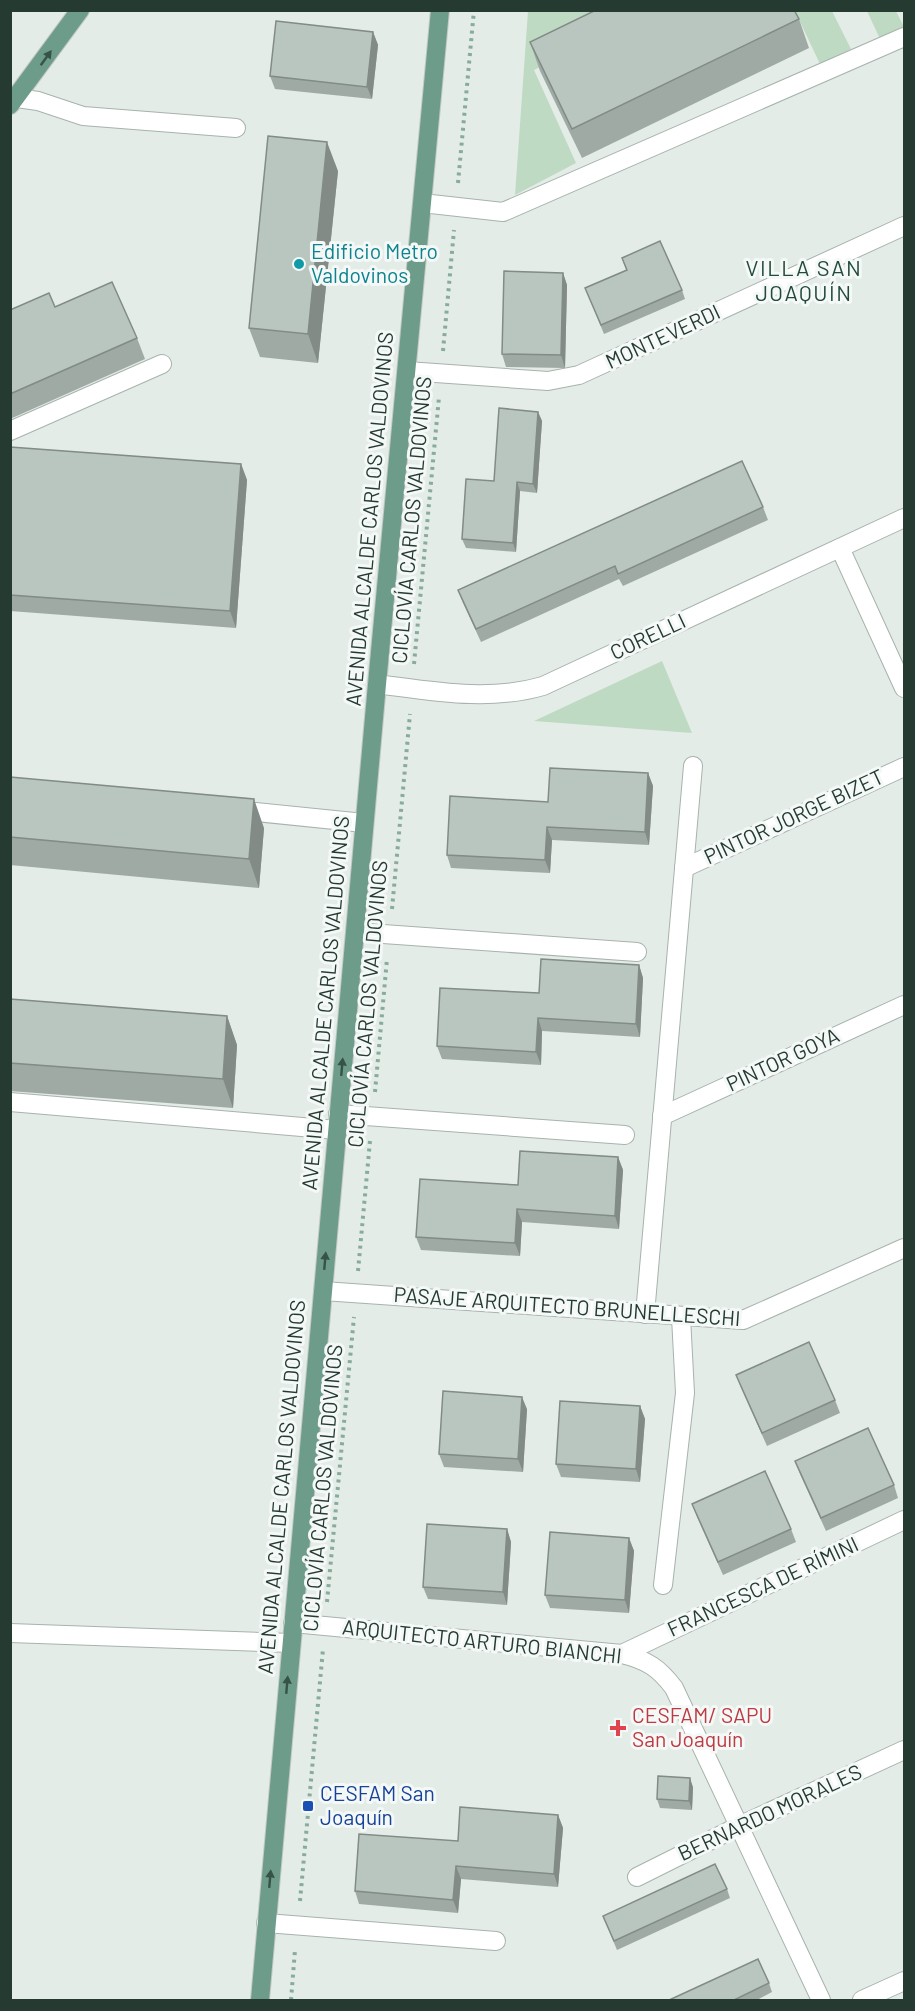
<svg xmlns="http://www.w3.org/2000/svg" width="915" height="2011" viewBox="0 0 915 2011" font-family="Barlow,sans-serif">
<rect width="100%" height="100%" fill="#e4ece7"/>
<!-- green -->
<g fill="#bfdac3">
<path d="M528,11H624L622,25L534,70L576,163L515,195Z"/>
<path d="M795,11H832L851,49L820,64Z"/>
<path d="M867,11H896L904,27L880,39Z"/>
<path d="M662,661L692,733L534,721Z"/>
</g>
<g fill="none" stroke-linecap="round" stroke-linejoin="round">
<defs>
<g id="minor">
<path d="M10,97L38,101L83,116L236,128"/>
<path d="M422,203L503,212L904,37"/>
<path d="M407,371L548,381L579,375L904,226"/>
<path d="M10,431L162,364"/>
<path d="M840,548L904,688"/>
<path d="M377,684C432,691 488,702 543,686L904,518"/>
<path d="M236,810L364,823"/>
<path d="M684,868L904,767"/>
<path d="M355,932L637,952"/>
<path d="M10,1102L337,1130"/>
<path d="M338,1114L625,1135"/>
<path d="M662,1116L904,1005"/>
<path d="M323,1291L743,1320L904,1248"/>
<path d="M645,1314L693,766"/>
<path d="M663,1585L685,1393L681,1317"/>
<path d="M293,1623L622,1654C647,1660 659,1668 674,1688L821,2000"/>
<path d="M10,1633L291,1643"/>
<path d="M622,1654L904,1520"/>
<path d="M637,1877L741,1825L904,1750"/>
<path d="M266,1923L496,1941"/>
<path d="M862,2000L904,1981"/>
</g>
<g id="major">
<path d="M10,105L80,10"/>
<path d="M260,2000L377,684L440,10"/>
</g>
</defs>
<!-- minor casing -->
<use href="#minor" stroke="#a7b3ad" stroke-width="20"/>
<!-- major casing -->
<use href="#major" stroke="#c2c8c6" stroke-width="20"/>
<!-- path -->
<g stroke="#88ac9c" stroke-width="4" stroke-dasharray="3 4.5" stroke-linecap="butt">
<path d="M458,183L474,10"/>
<path d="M443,351L454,230"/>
<path d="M414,664L439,397"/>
<path d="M392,909L410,714"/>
<path d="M375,1092L387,959"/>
<path d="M358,1271L370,1141"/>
<path d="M327,1602L354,1317"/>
<path d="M300,1901L323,1649"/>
<path d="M291,2000L295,1950"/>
</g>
<!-- minor -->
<use href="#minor" stroke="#fff" stroke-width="18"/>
<!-- major -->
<use href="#major" stroke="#6d9c8a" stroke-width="18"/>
</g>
<!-- wall -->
<g fill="#9faaa5">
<path d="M799,19L809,48L582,158L540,71L530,42Z"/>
<path d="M373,32L378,45L372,99L275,89L270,76Z"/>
<path d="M338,171L318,363L260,357L249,328Z"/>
<path d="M622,258L682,290L685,299L604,334L585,288L626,270Z"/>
<path d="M563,273L567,285L565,368L506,367L502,354Z"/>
<path d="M55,307L137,338L145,359L10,419V310Z"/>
<path d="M538,412L542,421L537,493L520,491L516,552L466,548L462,539L494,481Z"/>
<path d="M10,447L241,464L247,480L236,628L10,611Z"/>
<path d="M763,507L768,520L623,586L619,579L481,642L463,603L458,590Z"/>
<path d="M648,773L653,786L649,845L552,840L550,873L451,868L447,855L548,802Z"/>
<path d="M10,777L264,828L259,888L10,865Z"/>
<path d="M639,965L643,978L640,1037L542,1031L541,1065L442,1059L437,1046L539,993Z"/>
<path d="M10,999L227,1016L237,1045L233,1108L10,1091Z"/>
<path d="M618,1157L623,1170L619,1229L522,1222L520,1256L421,1250L416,1237L518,1185Z"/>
<path d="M736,1375L835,1400L840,1413L767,1446L741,1388Z"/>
<path d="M640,1406L645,1419L640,1482L561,1477L556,1464Z"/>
<path d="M527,1409L523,1472L444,1467L439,1454Z"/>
<path d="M795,1461L894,1485L898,1498L826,1531L800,1474Z"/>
<path d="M692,1504L791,1529L796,1542L723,1575L697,1517Z"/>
<path d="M507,1529L511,1542L507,1605L428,1599L423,1587Z"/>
<path d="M629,1538L634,1551L629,1613L550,1608L545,1595Z"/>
<path d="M693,1787L692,1810L660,1808L657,1799Z"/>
<path d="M558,1815L563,1828L558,1887L461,1879L458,1913L359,1904L355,1891L458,1841Z"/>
<path d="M727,1889L730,1898L617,1950L603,1916Z"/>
<path d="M769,1983L772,1992L755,2001H667Z"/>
</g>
<!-- shaded-wall -->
<g fill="#828b86">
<path d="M373,32L378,45L372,99L367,87Z"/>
<path d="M327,142L338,171L318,363L308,334Z"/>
<path d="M563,273L567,285L565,368L561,355Z"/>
<path d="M538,412L542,421L537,493L533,484Z"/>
<path d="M241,464L247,480L236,628L230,611Z"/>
<path d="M517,482L520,491L516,552L513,543Z"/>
<path d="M648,773L653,786L649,845L645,832Z"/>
<path d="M254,799L264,828L259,888L249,859Z"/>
<path d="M547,827L552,840L550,873L545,860Z"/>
<path d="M639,965L643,978L640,1037L636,1024Z"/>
<path d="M227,1016L237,1045L233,1108L223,1079Z"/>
<path d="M538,1018L542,1031L541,1065L536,1052Z"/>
<path d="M618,1157L623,1170L619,1229L615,1216Z"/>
<path d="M517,1209L522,1222L520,1256L515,1243Z"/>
<path d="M522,1397L527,1409L523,1472L518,1459Z"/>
<path d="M640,1406L645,1419L640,1482L636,1469Z"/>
<path d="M507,1529L511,1542L507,1605L503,1592Z"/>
<path d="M629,1538L634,1551L629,1613L625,1600Z"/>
<path d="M690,1778L693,1787L692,1810L689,1801Z"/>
<path d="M558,1815L563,1828L558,1887L554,1874Z"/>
<path d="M456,1866L461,1879L458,1913L453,1900Z"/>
</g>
<!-- building -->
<g fill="#b9c6c0" stroke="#828b86" stroke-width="1.5">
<path d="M596,10H794L799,19L572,129L530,42Z"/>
<path d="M276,21L373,32L367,87L270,76Z"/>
<path d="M268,136L327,142L308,334L249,328Z"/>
<path d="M660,241L682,290L601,325L585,288L627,270L622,258Z"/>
<path d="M504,271L563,273L561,355L502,354Z"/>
<path d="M112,282L137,338L10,394V310L49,293L55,307Z"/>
<path d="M499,408L538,412L533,484L517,482L513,543L462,539L466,479L494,481Z"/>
<path d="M10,447L241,464L230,611L10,595Z"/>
<path d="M742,461L763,507L618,574L615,566L476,629L458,590Z"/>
<path d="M550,768L648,773L645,832L547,827L545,860L447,855L450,796L548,802Z"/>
<path d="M10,777L254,799L249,859L10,837Z"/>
<path d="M541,959L639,965L636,1024L538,1018L536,1052L437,1046L440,988L539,993Z"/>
<path d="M10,999L227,1016L223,1079L10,1063Z"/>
<path d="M520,1151L618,1157L615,1216L517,1209L515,1243L416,1237L420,1179L518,1185Z"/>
<path d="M809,1342L835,1400L762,1433L736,1375Z"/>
<path d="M443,1391L522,1397L518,1459L439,1454Z"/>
<path d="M560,1401L640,1406L636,1469L556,1464Z"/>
<path d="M868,1428L894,1485L821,1518L795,1461Z"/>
<path d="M765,1471L791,1529L718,1562L692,1504Z"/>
<path d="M427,1524L507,1529L503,1592L423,1587Z"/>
<path d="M550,1532L629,1538L625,1600L545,1595Z"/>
<path d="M658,1776L690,1778L689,1801L657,1799Z"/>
<path d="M460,1807L558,1815L554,1874L456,1866L453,1900L355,1891L359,1834L458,1841Z"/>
<path d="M715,1864L727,1889L614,1941L603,1916Z"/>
<path d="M758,1959L769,1983L732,2001H667Z"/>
</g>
<!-- one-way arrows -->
<defs><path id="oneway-solid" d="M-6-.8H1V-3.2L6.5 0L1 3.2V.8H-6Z" transform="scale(1.5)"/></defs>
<g fill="#375348">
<use href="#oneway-solid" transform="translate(46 58) rotate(-54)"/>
<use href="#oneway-solid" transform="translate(342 1067) rotate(-85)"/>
<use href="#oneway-solid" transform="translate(325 1261) rotate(-85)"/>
<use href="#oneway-solid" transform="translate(287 1685) rotate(-85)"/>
<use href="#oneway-solid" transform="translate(270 1879) rotate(-85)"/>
</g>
<!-- markers -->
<circle fill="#0f9aa8" stroke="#f4f8f6" stroke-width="2" cx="299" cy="264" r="6"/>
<path fill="#e0444e" stroke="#f4f8f6" stroke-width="2" d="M615 1719h6v6h6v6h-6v6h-6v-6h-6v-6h6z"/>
<rect fill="#1a4fb4" stroke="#f4f8f6" stroke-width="2" x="302" y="1800" width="12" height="12" rx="3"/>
<g text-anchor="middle" stroke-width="6" stroke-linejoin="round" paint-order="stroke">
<!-- culture labels -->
<g font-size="21" fill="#0d838f" stroke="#f4f8f6" text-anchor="start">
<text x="311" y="259">Edificio Metro<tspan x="311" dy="24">Valdovinos</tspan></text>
</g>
<!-- street labels -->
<g font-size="21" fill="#253b32" stroke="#f4f8f6">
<text transform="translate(663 337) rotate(-25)" y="7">MONTEVERDI</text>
<text transform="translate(370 519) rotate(-85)" y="7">AVENIDA ALCALDE CARLOS VALDOVINOS</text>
<text transform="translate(412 520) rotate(-85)" y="7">CICLOVÍA CARLOS VALDOVINOS</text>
<text transform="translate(648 637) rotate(-25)" y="7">CORELLI</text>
<text transform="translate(794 817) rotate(-25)" y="7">PINTOR JORGE BIZET</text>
<text transform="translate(326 1003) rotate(-85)" y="7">AVENIDA ALCALDE CARLOS VALDOVINOS</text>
<text transform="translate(368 1004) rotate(-85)" y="7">CICLOVÍA CARLOS VALDOVINOS</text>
<text transform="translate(783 1060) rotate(-25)" y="7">PINTOR GOYA</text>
<text transform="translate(567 1307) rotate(4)" y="7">PASAJE ARQUITECTO BRUNELLESCHI</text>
<text transform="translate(282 1487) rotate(-85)" y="7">AVENIDA ALCALDE CARLOS VALDOVINOS</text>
<text transform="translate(323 1488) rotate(-85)" y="7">CICLOVÍA CARLOS VALDOVINOS</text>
<text transform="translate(763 1587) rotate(-25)" y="7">FRANCESCA DE RÍMINI</text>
<text transform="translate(482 1642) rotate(6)" y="7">ARQUITECTO ARTURO BIANCHI</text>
<text transform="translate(770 1813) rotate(-25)" y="7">BERNARDO MORALES</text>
</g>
<!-- health labels -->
<g font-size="21" fill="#be3a42" stroke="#f4f8f6" text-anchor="start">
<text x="632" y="1723">CESFAM/ SAPU<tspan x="632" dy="24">San Joaquín</tspan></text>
</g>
<!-- transit labels -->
<g font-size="21" fill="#164399" stroke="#f4f8f6" text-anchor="start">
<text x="320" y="1801">CESFAM San<tspan x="320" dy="24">Joaquín</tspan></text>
</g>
<!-- neighbourhood labels -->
<g font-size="22" letter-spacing="1.5" fill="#234b3c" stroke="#f4f8f6">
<text x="804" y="276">VILLA SAN<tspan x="804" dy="25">JOAQUÍN</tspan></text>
</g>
</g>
<!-- border -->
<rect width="915" height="2011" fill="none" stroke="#253b32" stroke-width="24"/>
</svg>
